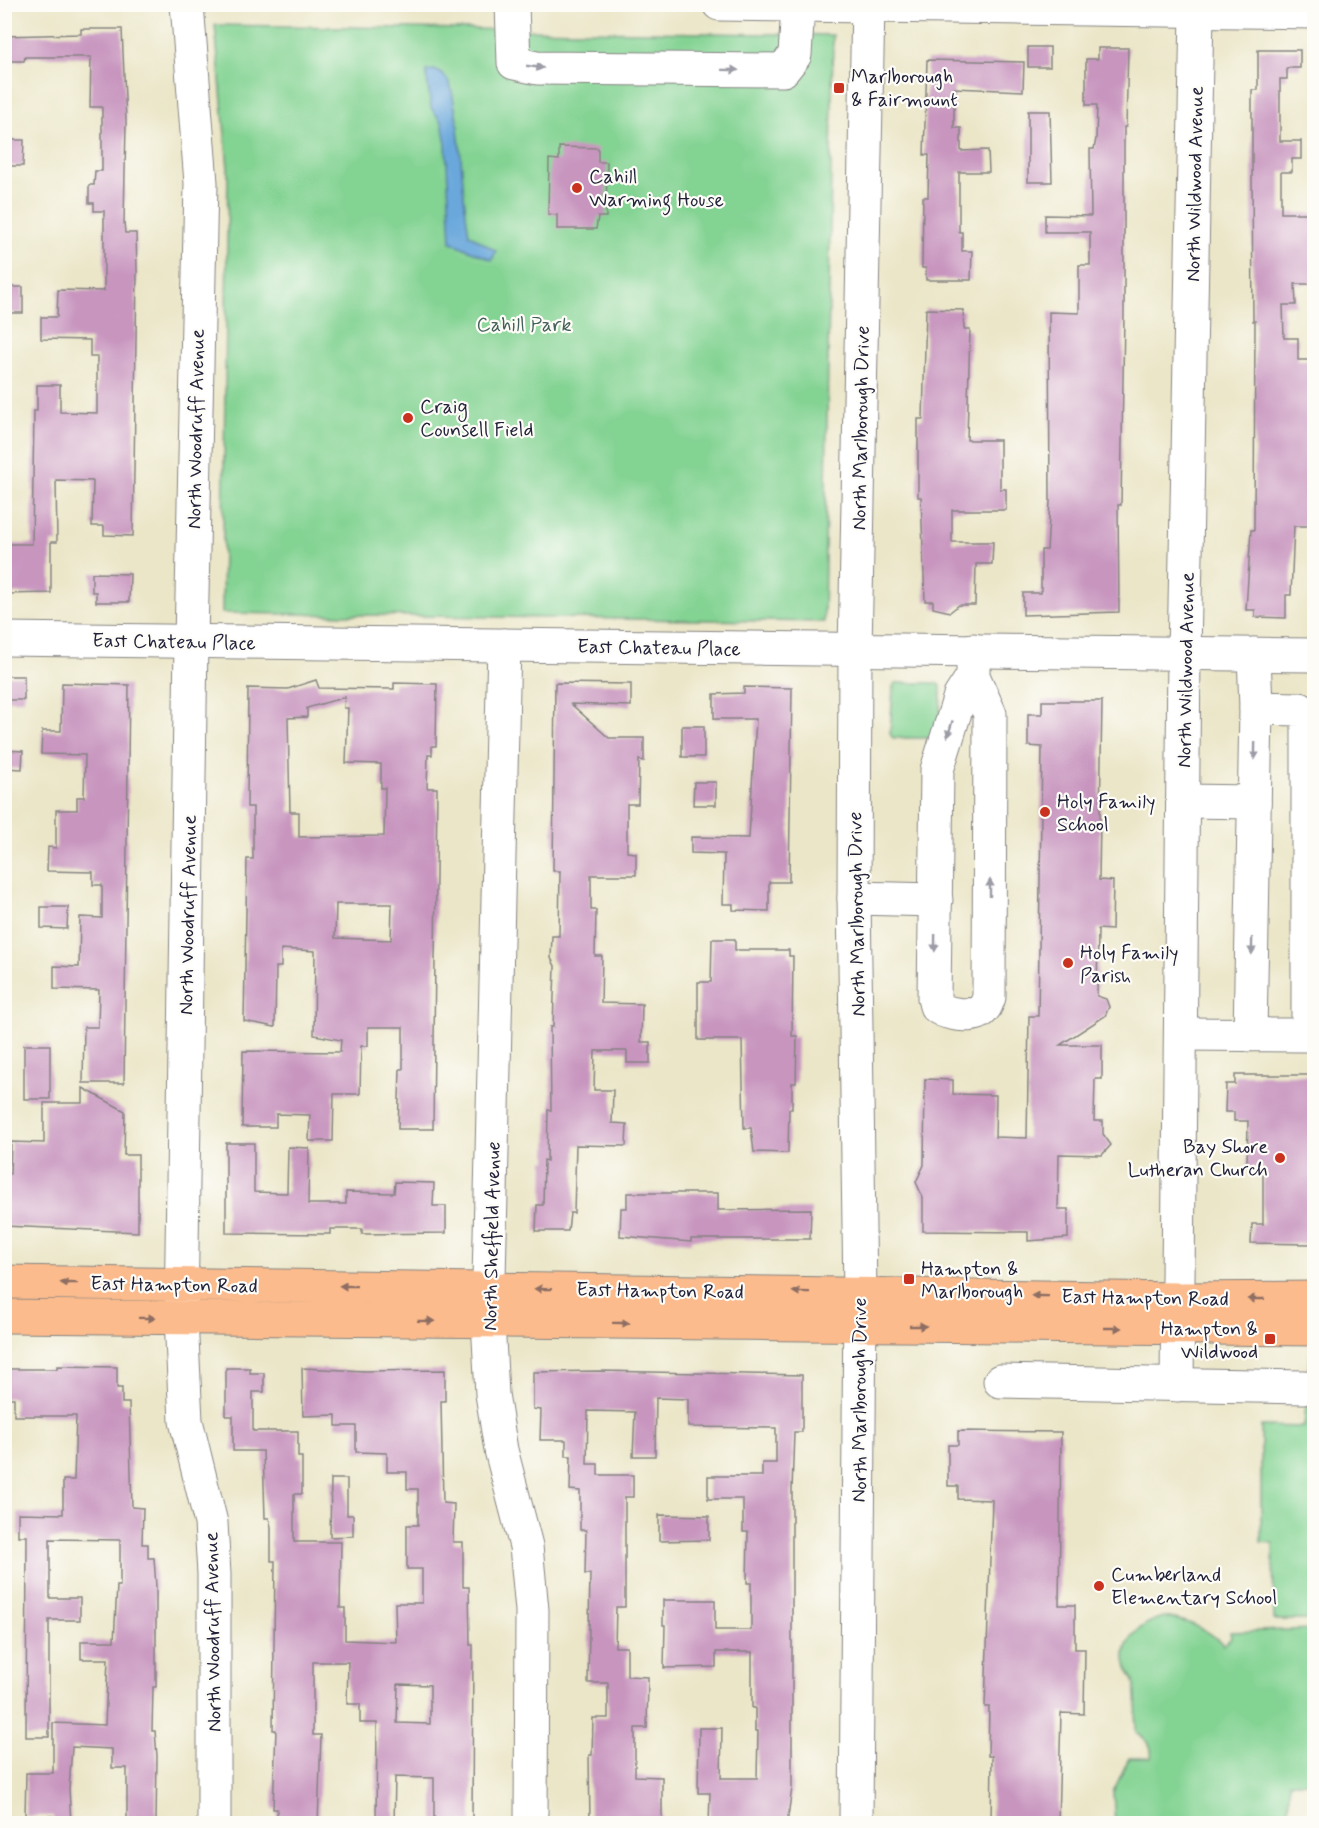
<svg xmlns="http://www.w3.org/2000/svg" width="1319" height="1828" viewBox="0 0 1319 1828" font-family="Mynerve,sans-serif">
<rect width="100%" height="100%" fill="#fdfcf7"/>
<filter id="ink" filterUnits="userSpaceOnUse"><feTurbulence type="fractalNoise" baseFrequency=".0167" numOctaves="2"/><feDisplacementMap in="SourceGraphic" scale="12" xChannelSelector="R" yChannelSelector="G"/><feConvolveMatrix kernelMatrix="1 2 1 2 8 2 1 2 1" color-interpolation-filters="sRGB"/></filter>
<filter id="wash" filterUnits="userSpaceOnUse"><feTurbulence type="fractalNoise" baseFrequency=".008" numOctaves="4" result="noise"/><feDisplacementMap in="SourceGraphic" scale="24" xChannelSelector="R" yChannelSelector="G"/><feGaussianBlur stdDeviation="1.35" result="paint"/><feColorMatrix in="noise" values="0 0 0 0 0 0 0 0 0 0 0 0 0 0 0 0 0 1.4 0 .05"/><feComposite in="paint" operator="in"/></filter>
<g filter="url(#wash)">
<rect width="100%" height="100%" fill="#ebe6c8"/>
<!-- green -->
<g fill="#83d393" stroke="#527a67" stroke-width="1.5">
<path d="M215,25L833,35L824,622L222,613L228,168Z"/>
<path d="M895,683H936L941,686L940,738H893L890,734L893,687Z"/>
<path d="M1311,1349H1314V1620H1274L1273,1543L1261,1542V1426L1304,1427Z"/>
<path d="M1163,1617C1186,1620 1208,1629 1224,1645L1231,1638L1230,1632L1314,1629V1782H1289L1288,1823H1115L1113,1792L1129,1758H1151C1153,1745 1147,1739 1136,1733C1136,1717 1138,1696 1134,1681C1132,1676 1129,1673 1127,1668C1118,1642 1141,1623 1163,1617Z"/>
</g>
<!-- water -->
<path fill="#6ba8dc" stroke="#46658c" stroke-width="1.5" d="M434,70C440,72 445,75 448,81C452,87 453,97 454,103C463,147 461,191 469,234L496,251L492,260L451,242L446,144L442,122L431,108L426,71Z"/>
<g id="blocks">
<!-- building -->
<g fill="#c895bf" fill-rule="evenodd">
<path d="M81,29H122L126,122L124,222L125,233H136L137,271L133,536L104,535V526H92L93,481L56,480L57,542H51V593L4,594V544H32L34,411H37V385H60V412L97,413V357H90V340L41,339V317H57L58,290L104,291V211H94V203H89V185H94L95,171H102V107H90L91,57H25L24,61H4V36L81,34Z"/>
<rect x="1028" y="47" width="22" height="20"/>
<path d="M1098,48H1128L1126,127H1124V314L1121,505H1118L1119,612L1023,615V593H1041V550H1047L1050,502L1049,312L1079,313V265H1090V232H1045V215L1091,216L1090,149H1094L1096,139L1097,105H1086V59H1098Z"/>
<path d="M1258,50H1300V68H1287V79H1280V141H1301V159H1292V172H1281V213H1314V284H1295L1296,305H1283L1284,338H1298V360H1314L1312,526H1294L1291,595H1286V618L1255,617V610H1246L1251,530H1254L1255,321H1253L1252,172V90H1258Z"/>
<path d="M927,60L1024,62L1023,91L954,88V128H961V151L988,150L989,172H959V232H962V251H972L971,280H926V268H922L923,197H928L929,155H924Z"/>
<path d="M1028,111H1050L1052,182H1028Z"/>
<path d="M4,140H24L23,166H4Z"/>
<path d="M559,147L598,148V162H607L606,217H598L596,229H557V215L548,214L549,159L559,160Z"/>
<rect x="4" y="287" width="19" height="26"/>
<path d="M926,309L963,310L964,329H970L967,440H1000V489H1006V510H952V542H993L992,564H976L975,605H959L950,612L933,608V601H925L921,497H918V419H923Z"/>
<path d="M92,573L130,574L129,602H96V592H92Z"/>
<rect x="4" y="676" width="20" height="24"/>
<path d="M316,680L319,688L394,689V683L437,684L436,746H432V755H428L427,788H437L433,1129H398L400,1069H403V1027H368V1046H361L360,1094H334L333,1141H309L310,1115L276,1114V1127H242L243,1051L340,1052L341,1040L314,1035L315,951L281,949V967H276L275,1027L244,1021L247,859H253V807H247L248,688L288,689ZM345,697L344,708H348L346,763L381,764V788H385L384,836L299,837V812H290L288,718L307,717V708ZM336,904H392L391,940L335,938Z"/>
<path d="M62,683L129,685L124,1083H83L84,1027H98L99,990L54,989V966L79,967L80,917L102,918V885H93V872L47,871L48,847L56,848V810H77V797H84L85,755L41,754L42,731H61Z"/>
<path d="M555,683L631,684V706L571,704L609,738H644V761L639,760L638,804H627V852L636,853V875H591V910H596L595,956H602L601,1003L642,1004L641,1042H650V1063H627V1051H595L594,1090H613L612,1123L627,1124L626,1146L576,1145L574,1213H570L568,1231H536L537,1205H543L544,1160L547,1161L548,1110H551L550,1027H553L555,966L551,958L552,936H559L560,871H553Z"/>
<path d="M744,687L792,688L789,882H769V911L733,910V904H723L724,854L691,853V837L749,838L756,719H714V694L744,693Z"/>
<path d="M1042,701H1102L1099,880L1113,881L1112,930L1098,929L1097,996L1106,999L1109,1007L1105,1016L1060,1045H1102V1079H1095L1094,1121H1103V1134L1111,1145L1102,1155L1059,1154L1058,1209H1068V1238L1028,1241V1232L923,1231V1198L916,1182L924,1165L925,1079L953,1080V1094L996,1095L995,1137L1027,1138L1029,1016H1038L1042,747L1028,746V714H1042Z"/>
<rect x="682" y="726" width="22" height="31"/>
<path d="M4,750L23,751L22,769L4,768Z"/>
<path d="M694,782H716V805H693Z"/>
<path d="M41,907H68L67,929L41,928Z"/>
<path d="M712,939H735V950H789V956H793L792,1036H797L796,1083H792V1109H789L788,1153L754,1152L751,1128H744L742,1040H698V982H711Z"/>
<rect x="24" y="1045" width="26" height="54"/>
<path d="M1235,1075H1314L1311,1244L1251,1243L1252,1224H1263V1167H1247L1248,1121H1234V1112H1225L1226,1084H1235Z"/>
<path d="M83,1088L125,1111L124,1155H138V1232L4,1226V1174H10L11,1142L44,1143V1103H83Z"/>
<path d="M226,1143H254V1192L287,1193L288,1147L309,1148L308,1204H346V1192L394,1193L395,1182L434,1183L433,1206H446V1233L362,1234V1229H330V1234L226,1233Z"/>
<path d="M627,1193H718V1210L811,1209L810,1239H691V1242L620,1236L621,1208H627Z"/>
<path d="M57,1366L117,1367V1388H122V1403H129L132,1507L143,1508L142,1544H148V1558H154L156,1587V1687H153L152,1731H155L157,1756L156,1824H133V1821L127,1820V1768H112V1749L72,1747L69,1789L71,1824H53V1816H25L26,1773H53V1723L105,1725L108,1659H81V1641H114L117,1586H120V1540L50,1539V1598H80V1620H49V1737H26L27,1536H18V1513L63,1514V1480H74L76,1416H14V1398H4V1369H57Z"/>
<path d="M226,1368H250V1373H264V1392H253V1431H298V1457H302V1494H294V1542H341L340,1608H345V1640L396,1642L395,1603H422V1569H407V1525H418V1489H407V1472H387V1453L356,1452V1426H336V1415L303,1416L302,1368L365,1371L445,1370V1401H441L443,1503L454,1504L453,1542H463V1587H469L470,1645H473L472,1823H434V1778L395,1777L394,1824H376L377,1723H360V1704H347L348,1662H313V1735H321L318,1824H277V1809H273L276,1730H273L275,1561H271V1527L269,1518H265L263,1451H233V1416H226ZM398,1684L430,1685V1724L397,1723Z"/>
<path d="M600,1371L802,1375V1432H794L792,1490V1788L787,1824H709L710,1793H698L699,1728H722L721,1778H757L758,1731H755V1708H752V1652H716V1667L664,1668L665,1625H663V1600H715V1630H751V1583H747L748,1532H743V1499H708V1476H762V1463H776V1428L688,1427V1399L656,1398L655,1456H633L635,1412L588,1411L587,1464H598V1475H633V1497H625V1607H616L615,1647H627V1676L648,1677L647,1728H635V1776L662,1777V1824H590L589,1755H592L593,1718H608V1683H588L590,1574H585L586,1530H580V1491L570,1490L571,1456H566V1440H540L541,1410L533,1409V1372Z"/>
<path d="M958,1431L1061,1432L1059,1605H1075V1649H1085L1084,1714L1061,1713L1058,1824H991L992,1756H988L989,1707H985L992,1500L958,1499V1486H948V1445H958Z"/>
<path d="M331,1479H347V1515H353V1536L330,1537Z"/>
<path d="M659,1515L709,1516V1540L659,1541Z"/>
</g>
</g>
</g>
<g filter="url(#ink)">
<use href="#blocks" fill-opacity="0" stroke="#868482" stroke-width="1.5"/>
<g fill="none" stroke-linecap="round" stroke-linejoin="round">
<defs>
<g id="minor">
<path d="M187,4L201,183L191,641L181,1318L186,1421L211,1523L214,1574V1824"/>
<path d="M512,4L514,63L537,68L783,70L795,55L798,6"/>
<path d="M719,4L1314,12"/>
<path d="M4,639L1314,655"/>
<path d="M504,645L488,1321L492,1394L501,1450L526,1546L532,1610L531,1824"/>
<path d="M973,650V676L990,714L989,997C987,1003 985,1010 978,1013C967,1017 944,1014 936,1006L934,998L937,770L960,696L973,676"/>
<path d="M1254,654L1256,708"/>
<path d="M1183,801L1254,802"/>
<path d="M854,898L936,900"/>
<path d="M1181,1034L1308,1035V718L1300,709L1256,708L1250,1035"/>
<path d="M1000,1381L1304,1387"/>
<path d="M1177,1385L1184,653L1197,12"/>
<path d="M856,1824L860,1293L854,898L855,650L868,4"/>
</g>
<g id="major">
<path d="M4,1282L1179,1299L1314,1298"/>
<path d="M4,1316L1314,1329"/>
</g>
</defs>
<!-- minor casing -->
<use href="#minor" stroke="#868482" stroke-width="35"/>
<!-- major casing -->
<use href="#major" stroke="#868482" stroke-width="35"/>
<!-- minor -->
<use href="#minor" stroke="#fff" stroke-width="33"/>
<!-- major -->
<use href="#major" stroke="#fbbb8c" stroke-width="33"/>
</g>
<!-- one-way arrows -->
<defs><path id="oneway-solid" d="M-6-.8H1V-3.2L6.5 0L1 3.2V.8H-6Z" transform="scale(1.5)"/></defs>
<g fill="#9c9ca7">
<use href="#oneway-solid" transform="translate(535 67) rotate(8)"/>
<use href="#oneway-solid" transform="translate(730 70) rotate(1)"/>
<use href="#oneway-solid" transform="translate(950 729) rotate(107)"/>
<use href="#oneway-solid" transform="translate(1255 751) rotate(91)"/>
<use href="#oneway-solid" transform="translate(990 888) rotate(-90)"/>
<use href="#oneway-solid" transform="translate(935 943) rotate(91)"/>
<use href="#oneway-solid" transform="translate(1252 946) rotate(91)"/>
</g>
<g fill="#8e6e64">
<use href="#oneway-solid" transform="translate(69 1283) rotate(-179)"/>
<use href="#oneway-solid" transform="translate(348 1286) rotate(-179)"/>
<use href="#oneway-solid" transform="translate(543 1289) rotate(-179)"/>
<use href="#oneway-solid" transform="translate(801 1292) rotate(-179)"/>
<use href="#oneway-solid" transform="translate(1040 1296) rotate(-179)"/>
<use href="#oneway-solid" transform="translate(1256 1299) rotate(180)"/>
<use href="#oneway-solid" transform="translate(147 1318) rotate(1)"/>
<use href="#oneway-solid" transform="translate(426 1321) rotate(1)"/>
<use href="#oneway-solid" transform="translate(621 1323) rotate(1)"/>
<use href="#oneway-solid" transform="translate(918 1326)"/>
<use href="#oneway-solid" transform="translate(1113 1328)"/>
</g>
</g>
<!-- markers -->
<g fill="#c8321e" stroke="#fdfcf7" stroke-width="2">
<rect x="833" y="82" width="12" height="12" rx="3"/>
<circle cx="577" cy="188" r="6"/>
<circle cx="408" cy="418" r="6"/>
<circle cx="1045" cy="812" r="6"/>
<circle cx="1068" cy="963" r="6"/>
<circle cx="1280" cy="1158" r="6"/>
<rect x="903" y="1273" width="12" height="12" rx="3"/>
<rect x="1264" y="1333" width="12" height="12" rx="3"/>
<circle cx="1099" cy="1586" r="6"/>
</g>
<g text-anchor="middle" stroke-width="4.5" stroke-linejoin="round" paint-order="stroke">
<!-- poi labels -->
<g font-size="20" fill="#22223b" stroke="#fdfcf7" text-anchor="start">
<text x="851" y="83">Marlborough<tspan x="851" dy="23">&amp; Fairmount</tspan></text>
<text x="589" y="183">Cahill<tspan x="589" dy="23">Warming House</tspan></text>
<text x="420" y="413">Craig<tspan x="420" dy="23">Counsell Field</tspan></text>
<text x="1057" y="808">Holy Family<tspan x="1057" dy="23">School</tspan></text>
<text x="1080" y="959">Holy Family<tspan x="1080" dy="23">Parish</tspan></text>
<text x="1268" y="1153" text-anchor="end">Bay Shore<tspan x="1268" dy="23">Lutheran Church</tspan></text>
<text x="921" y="1275">Hampton &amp;<tspan x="921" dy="23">Marlborough</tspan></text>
<text x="1258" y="1335" text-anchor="end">Hampton &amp;<tspan x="1258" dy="23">Wildwood</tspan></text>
<text x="1111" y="1581">Cumberland<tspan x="1111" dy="23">Elementary School</tspan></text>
</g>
<!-- street labels -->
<g font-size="20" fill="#22223b" stroke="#fdfcf7">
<text transform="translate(1194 184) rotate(-89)" y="7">North Wildwood Avenue</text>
<text transform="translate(860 428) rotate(-89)" y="7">North Marlborough Drive</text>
<text transform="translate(195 429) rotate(-89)" y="7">North Woodruff Avenue</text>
<text transform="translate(174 641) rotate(1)" y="7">East Chateau Place</text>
<text transform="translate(659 647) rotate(1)" y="7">East Chateau Place</text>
<text transform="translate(1185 670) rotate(-89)" y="7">North Wildwood Avenue</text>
<text transform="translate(856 914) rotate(-91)" y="7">North Marlborough Drive</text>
<text transform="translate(187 915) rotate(-89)" y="7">North Woodruff Avenue</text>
<text transform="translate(491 1236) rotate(-89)" y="7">North Sheffield Avenue</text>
<text transform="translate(174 1284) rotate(1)" y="7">East Hampton Road</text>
<text transform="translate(660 1290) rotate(1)" y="7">East Hampton Road</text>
<text transform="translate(1145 1297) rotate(1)" y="7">East Hampton Road</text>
<text transform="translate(859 1400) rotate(-90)" y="7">North Marlborough Drive</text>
<text transform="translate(212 1632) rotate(-91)" y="7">North Woodruff Avenue</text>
</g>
<!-- park labels -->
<g font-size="20" fill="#44605a" stroke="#fdfcf7">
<text x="524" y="331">Cahill Park</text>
</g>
</g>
<!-- margin -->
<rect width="1319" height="1828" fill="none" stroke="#fdfcf7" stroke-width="24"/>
</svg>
